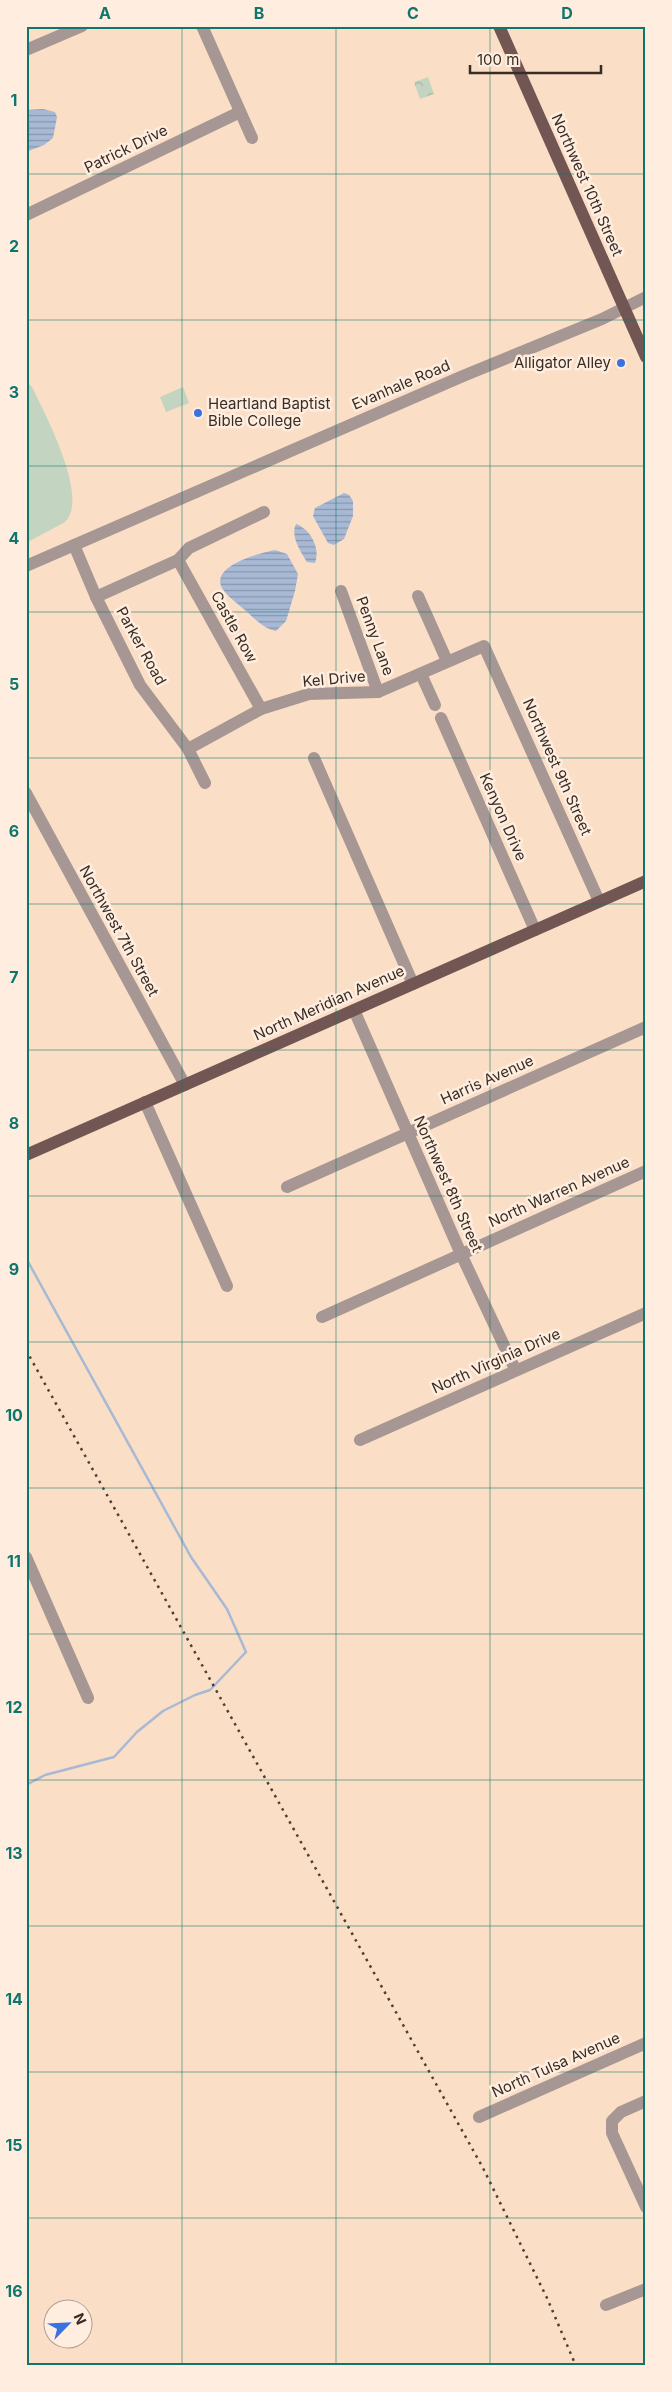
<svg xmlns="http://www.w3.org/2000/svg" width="672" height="2392" viewBox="0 0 672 2392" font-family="Inter,sans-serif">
<defs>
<pattern id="park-crowns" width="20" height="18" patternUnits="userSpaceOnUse" patternTransform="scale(1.25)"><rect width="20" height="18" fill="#c3d5c0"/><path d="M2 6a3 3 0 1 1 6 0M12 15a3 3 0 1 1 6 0" fill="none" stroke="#a8b7a5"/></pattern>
<pattern id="water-rules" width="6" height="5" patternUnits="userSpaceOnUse" patternTransform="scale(1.25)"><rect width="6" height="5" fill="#a7b9d4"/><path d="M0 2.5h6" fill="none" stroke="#8997ac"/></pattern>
</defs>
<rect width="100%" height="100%" fill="#fadec6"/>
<!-- grass -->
<g fill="#c3d5c0">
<path d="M26,381L32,387C45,414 90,498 65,522L26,543Z"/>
<path d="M183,387L189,403L166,412L160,397Z"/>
</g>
<!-- park -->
<path fill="url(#park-crowns)" d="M428,77L434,94L420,99L414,82Z"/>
<!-- water -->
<g fill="url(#water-rules)">
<path d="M43,109L55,112L57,117L53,138L44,145L26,152V110Z"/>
<path d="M344,493L349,495L353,501V516L344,539L334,545L328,543L313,516L315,508Z"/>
<path d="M296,524C310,529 321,548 315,563L307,562C301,552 290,536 296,524Z"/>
<path d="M275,550L287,554L298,574L295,591L286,621L276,631C264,629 254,618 245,610C238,604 227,596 222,588C210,565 261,553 275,550Z"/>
</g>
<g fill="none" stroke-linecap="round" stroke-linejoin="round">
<!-- stream -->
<path stroke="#a7b9d4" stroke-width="2.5" d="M26,1258L191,1557L227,1609L246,1652L210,1690L195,1695L163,1711L137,1732L114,1757L45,1775L26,1785"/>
<!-- minor -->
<g stroke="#a69694" stroke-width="12">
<path d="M202,26L252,138"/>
<path d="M26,50L82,26"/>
<path d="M26,215L240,112"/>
<path d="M74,545L96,597L140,685L188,749L205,783"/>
<path d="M178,560L261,709"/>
<path d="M26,566L463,376L602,319L646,297"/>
<path d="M341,591L378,692"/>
<path d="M418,596L447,661"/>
<path d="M96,597L178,560L189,548L264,512"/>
<path d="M421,674L435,705"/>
<path d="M441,718L535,930"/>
<path d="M188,749L261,709L309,694L378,692L484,646L599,901"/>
<path d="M314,758L413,984"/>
<path d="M26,793L185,1085"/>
<path d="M354,1010L461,1254L515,1369"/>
<path d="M145,1102L227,1286"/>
<path d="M287,1187L646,1027"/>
<path d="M322,1317L646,1171"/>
<path d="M360,1440L646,1313"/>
<path d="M26,1557L88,1698"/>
<path d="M646,2101L621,2112L612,2121V2133L646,2207"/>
<path d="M479,2117L646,2043"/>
<path d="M606,2305L646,2289"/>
</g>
<!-- major -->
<g stroke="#725654" stroke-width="12">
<path d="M499,26L646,357"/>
<path d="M26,1155L646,881"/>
</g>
<!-- rail -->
<path stroke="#4c3f34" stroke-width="2.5" stroke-dasharray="2.5 5" stroke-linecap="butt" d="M26,1350L483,2168L547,2298L576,2366"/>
</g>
<!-- grid -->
<path fill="none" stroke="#0f766e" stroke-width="1" stroke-opacity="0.55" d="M182,26V2366M336,26V2366M490,26V2366M26,174H646M26,320H646M26,466H646M26,612H646M26,758H646M26,904H646M26,1050H646M26,1196H646M26,1342H646M26,1488H646M26,1634H646M26,1780H646M26,1926H646M26,2072H646M26,2218H646"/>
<!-- markers -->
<g fill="#3a72e1" stroke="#ffeddf" stroke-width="2">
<circle cx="621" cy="363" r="5"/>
<circle cx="198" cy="413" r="5"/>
</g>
<g text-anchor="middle" stroke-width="5" stroke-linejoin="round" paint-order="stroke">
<!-- street labels -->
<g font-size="15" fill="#382d24" stroke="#ffeddf">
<text transform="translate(126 149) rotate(-26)" y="5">Patrick Drive</text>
<text transform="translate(587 185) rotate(66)" y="5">Northwest 10th Street</text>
<text transform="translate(401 385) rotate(-23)" y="5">Evanhale Road</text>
<text transform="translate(234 627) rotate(61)" y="5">Castle Row</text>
<text transform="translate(375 636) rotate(70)" y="5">Penny Lane</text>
<text transform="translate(141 646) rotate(61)" y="5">Parker Road</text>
<text transform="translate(334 679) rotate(-5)" y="5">Kel Drive</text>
<text transform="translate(557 767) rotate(66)" y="5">Northwest 9th Street</text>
<text transform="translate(503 817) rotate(66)" y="5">Kenyon Drive</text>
<text transform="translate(119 931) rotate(61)" y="5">Northwest 7th Street</text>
<text transform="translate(329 1003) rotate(-24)" y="5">North Meridian Avenue</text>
<text transform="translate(487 1080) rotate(-24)" y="5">Harris Avenue</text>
<text transform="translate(448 1184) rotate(66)" y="5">Northwest 8th Street</text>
<text transform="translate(559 1192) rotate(-24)" y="5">North Warren Avenue</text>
<text transform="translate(496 1361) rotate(-24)" y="5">North Virginia Drive</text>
<text transform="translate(556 2065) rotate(-24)" y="5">North Tulsa Avenue</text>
</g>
<!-- poi labels -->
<g font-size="15" fill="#382d24" stroke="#ffeddf" text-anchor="end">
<text x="611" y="368">Alligator Alley</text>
<text x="208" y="409" text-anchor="start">Heartland Baptist<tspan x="208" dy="17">Bible College</tspan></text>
</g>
</g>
<!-- border -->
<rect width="672" height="2392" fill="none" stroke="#ffeddf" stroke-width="55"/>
<!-- north arrow -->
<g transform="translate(68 2324) rotate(66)"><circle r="24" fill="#ffeddf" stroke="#afa094"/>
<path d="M0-4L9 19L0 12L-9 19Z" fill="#3a72e1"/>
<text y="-8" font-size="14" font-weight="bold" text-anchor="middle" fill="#382d24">N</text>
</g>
<!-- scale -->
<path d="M470 65v8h131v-8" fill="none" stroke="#382d24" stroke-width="2.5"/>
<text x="477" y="65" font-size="15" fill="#382d24" stroke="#ffeddf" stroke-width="4" paint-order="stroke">100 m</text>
<rect x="28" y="28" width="616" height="2336" fill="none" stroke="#0f766e" stroke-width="2"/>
<g font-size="16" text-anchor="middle" font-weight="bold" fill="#0f766e">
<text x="105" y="19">A</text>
<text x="259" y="19">B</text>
<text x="413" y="19">C</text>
<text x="567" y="19">D</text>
<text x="14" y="106">1</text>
<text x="14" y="252">2</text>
<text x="14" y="398">3</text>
<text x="14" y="544">4</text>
<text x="14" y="690">5</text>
<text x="14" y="837">6</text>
<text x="14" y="983">7</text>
<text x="14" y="1129">8</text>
<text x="14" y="1275">9</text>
<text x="14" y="1421">10</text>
<text x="14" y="1567">11</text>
<text x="14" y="1713">12</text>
<text x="14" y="1859">13</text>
<text x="14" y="2005">14</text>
<text x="14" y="2151">15</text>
<text x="14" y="2297">16</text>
</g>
</svg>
